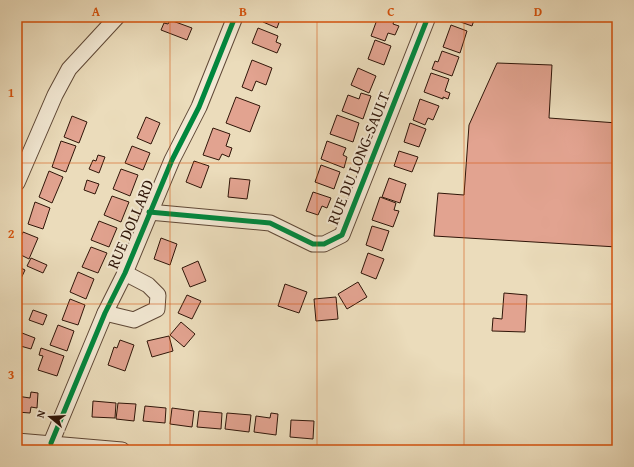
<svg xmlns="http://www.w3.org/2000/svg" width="634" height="467" viewBox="0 0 634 467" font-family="'Gentium Book Plus',serif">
<rect width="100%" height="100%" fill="#ebdcbb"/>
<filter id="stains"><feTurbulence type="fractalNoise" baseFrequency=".005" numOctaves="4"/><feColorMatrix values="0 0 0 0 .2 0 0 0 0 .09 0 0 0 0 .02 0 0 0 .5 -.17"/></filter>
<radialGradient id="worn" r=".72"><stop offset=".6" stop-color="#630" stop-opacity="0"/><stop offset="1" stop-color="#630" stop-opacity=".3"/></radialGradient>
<!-- building -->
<g fill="#e2a390" stroke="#301609">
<path d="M265,17H281L277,28L263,22Z"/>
<path d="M378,17H383L394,21L393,24L399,26L395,35L388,33L385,41L371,36Z"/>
<path d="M453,17H475L472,26L452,19Z"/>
<path d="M170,20L192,28L187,40L161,30L164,23L168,24Z"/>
<path d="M451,25L467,31L460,53L443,47Z"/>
<path d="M258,28L278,36L276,42L281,44L277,53L252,43Z"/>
<path d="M375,40L391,46L384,65L368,59Z"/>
<path d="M442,51L459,57L452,76L432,69L435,61L438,62Z"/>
<path d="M252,60L272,68L266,85L256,81L252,91L242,87Z"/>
<path d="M497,63L552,65L549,118L617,123V247L434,236L438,193L464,195L469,125Z"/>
<path d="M358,68L376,76L369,93L351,85Z"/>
<path d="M431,73L449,79L445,91L450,93L448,99L443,97V99L424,92Z"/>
<path d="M361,93L371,96L363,119L342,111L348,95L359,99Z"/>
<path d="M236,97L260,106L250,132L226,123Z"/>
<path d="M420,99L439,106L433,120L428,118L425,125L413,120Z"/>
<path d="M337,115L359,123L353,142L330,134Z"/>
<path d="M72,116L87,122L79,143L64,137Z"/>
<path d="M146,117L160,123L151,144L137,138Z"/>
<path d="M410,123L426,129L419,147L404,142Z"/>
<path d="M213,128L230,134L226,146L232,148L229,157L222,154L219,160L203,155Z"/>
<path d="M61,141L76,146L66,172L52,167Z"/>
<path d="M327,141L346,148L343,155L347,157L344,168L321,159Z"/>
<path d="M132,146L150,153L143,170L125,163Z"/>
<path d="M399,151L418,157L412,172L394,166Z"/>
<path d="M98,155L105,157L99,173L89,169L93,160L96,161Z"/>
<path d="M194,161L209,166L201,188L186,182Z"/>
<path d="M321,165L340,172L334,189L315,182Z"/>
<path d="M121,169L138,175L130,196L113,189Z"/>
<path d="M49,171L63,177L52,203L39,197Z"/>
<path d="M230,178L250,180L247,199L228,197Z"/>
<path d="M389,178L406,184L400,203L382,197Z"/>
<path d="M87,180L99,184L95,194L84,190Z"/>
<path d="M313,192L331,198L327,208L322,206L318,215L306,211Z"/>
<path d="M112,196L129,202L121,222L104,215Z"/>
<path d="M380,197L396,203L394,210L399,211L393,227L372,220Z"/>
<path d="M35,202L50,208L43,229L28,224Z"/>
<path d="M99,221L117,228L109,247L91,240Z"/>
<path d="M372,226L389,231L382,251L366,245Z"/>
<path d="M23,232L38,238L29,259L17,253V246Z"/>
<path d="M161,238L177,244L170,265L154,259Z"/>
<path d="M91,247L107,253L98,273L82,267Z"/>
<path d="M368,253L384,259L376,279L361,273Z"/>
<path d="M31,258L47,265L43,273L27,266Z"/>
<path d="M198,261L206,281L190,287L182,268Z"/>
<path d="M17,266L25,270L17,287Z"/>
<path d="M78,272L94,279L86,299L70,292Z"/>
<path d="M358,282L367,297L347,309L338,294Z"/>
<path d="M285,284L307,292L299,313L278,306Z"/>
<path d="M504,293L527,295L525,332L492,331L493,318L502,319Z"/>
<path d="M187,295L201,301L192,319L178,313Z"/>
<path d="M336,297L338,319L316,321L314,299Z"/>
<path d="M70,299L85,305L78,325L62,320Z"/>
<path d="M33,310L47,315L43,325L29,320Z"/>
<path d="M181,322L195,334L184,347L170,335Z"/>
<path d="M58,325L74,331L67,351L50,345Z"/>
<path d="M22,333L35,338L31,349L17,345Z"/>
<path d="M169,336L173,351L152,357L147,341Z"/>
<path d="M120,340L134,345L125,371L108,365L114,347L117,348Z"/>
<path d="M41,348L64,356L57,376L38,370L43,356L39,355Z"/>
<path d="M31,392L38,393L37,408L31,407L30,413L17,412V396L30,398Z"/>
<path d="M93,401L116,403L115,418L92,417Z"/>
<path d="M118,403L136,404L134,421L116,419Z"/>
<path d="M145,406L166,408L165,423L143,421Z"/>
<path d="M172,408L194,411L192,427L170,424Z"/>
<path d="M199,411L222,413L221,429L197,427Z"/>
<path d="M227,413L251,415L249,432L225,429Z"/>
<path d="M271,413L278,414L276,435L254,432L256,416L270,418Z"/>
<path d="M291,420L314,421L313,439L290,437Z"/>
</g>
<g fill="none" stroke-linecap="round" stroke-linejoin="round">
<defs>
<g id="minor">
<path d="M17,183L55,95L69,69L117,17"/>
<path d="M149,212L270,223L313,244H324L342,235L428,17"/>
<path d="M105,313L134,320L157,309L158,295L148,285L125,273"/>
<path d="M17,441L122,450"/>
<path d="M51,443L105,313L125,273L172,160L199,107L235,17"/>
</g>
</defs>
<!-- minor casing -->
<use href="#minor" stroke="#5f4836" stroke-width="17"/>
<!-- minor -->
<use href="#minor" stroke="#f2e8d3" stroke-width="15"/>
<defs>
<g id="cycleway">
<path d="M149,212L270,223L313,244H324L342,235L428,17"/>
<path d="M51,443L105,313L125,273L172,160L199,107L235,17"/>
</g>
</defs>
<!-- cycleway casing -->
<use href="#cycleway" stroke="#f2e8d3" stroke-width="8"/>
<!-- cycleway -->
<use href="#cycleway" stroke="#00873e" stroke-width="5"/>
</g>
<!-- grid -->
<path fill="none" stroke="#d6520c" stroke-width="1" stroke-opacity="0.55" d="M170,17V450M317,17V450M464,17V450M17,163H617M17,304H617"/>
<g text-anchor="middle" stroke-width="4" stroke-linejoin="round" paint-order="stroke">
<!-- street labels -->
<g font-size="16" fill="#301609" stroke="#f2e8d3">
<text transform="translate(358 158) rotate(-68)" y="6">RUE DU LONG-SAULT</text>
<text transform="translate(130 224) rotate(-67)" y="6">RUE DOLLARD</text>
</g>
</g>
<!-- margin -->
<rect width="634" height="467" fill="none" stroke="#ebdcbb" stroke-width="44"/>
<!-- north arrow -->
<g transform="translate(50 417) rotate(288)" stroke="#f2e8d3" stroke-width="3" paint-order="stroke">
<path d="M0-3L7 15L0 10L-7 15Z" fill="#301609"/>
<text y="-6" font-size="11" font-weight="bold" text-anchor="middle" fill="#301609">N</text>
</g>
<rect x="22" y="22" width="590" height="423" fill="none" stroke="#d6520c" stroke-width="1.5"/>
<g font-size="13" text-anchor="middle" font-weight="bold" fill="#d6520c">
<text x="96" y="16">A</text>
<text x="243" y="16">B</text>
<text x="391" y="16">C</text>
<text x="538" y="16">D</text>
<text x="11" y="97">1</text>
<text x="11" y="238">2</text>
<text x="11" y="379">3</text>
</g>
<rect width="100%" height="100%" filter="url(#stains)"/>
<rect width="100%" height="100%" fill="url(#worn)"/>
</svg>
